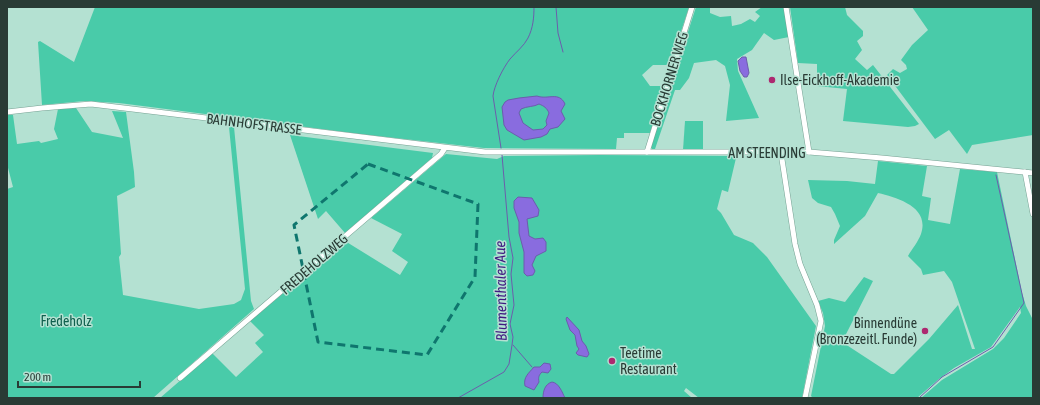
<svg xmlns="http://www.w3.org/2000/svg" width="1040" height="405" viewBox="0 0 1040 405" font-family="'Asap Condensed',sans-serif">
<rect width="100%" height="100%" fill="#b4e1d2"/>
<!-- green -->
<g fill="#49cba9">
<path d="M95,7H689L670,65H653L642,75L650,86H664L650,133H624V138H617L616,149L484,148L360,134L119,103L84,101L42,105L38,42L40,41L74,62Z"/>
<path d="M696,7H710V13L720,17L731,16L732,26L741,24L750,19L755,22L760,16L755,12L762,7H784L789,37L774,40L764,33L752,50L737,59L738,71L759,118L726,121L730,85L725,66L716,60L694,63L689,78L680,90H675L655,149H652L651,147Z"/>
<path d="M790,7H845L847,15L863,31V36L857,41L862,50L855,59L867,70L873,65L919,124L915,126L908,127L843,121L847,89L817,86V64L798,63Z"/>
<path d="M912,7H1033V135L972,145L967,154L949,130L935,139L887,75L893,69L900,73L907,69L906,65L901,60L912,45L928,30Z"/>
<path d="M76,108L92,132L123,138L112,111L126,112L134,172L135,187L117,196L121,254L119,257L123,295L199,309L234,304L241,300L245,289L229,127H234L251,301L254,309L153,398H7V189L13,187L7,164V115H13L17,144L39,141L41,143L58,139L54,129L58,109Z"/>
<path d="M685,121H703V150H683Z"/>
<path d="M290,135L433,153L432,158L345,233L326,211L318,219Z"/>
<path d="M446,154L497,159L504,156L599,155L735,156L736,158L728,192L722,190L717,209L721,213L734,235L753,243L767,257L816,326L802,398H699L686,388L684,391L692,398H160L212,353L236,377L263,352L255,343L264,335L250,321L345,241L400,275L408,262L392,251L402,234L371,218Z"/>
<path d="M878,161L927,166L922,196L931,198L928,220L950,224L960,169L997,172L1022,293L1026,306L1033,320V398H921L942,380L993,349L1004,338L1021,313L1020,307L991,347L954,368L939,379L917,398H813L811,396L825,326L823,313L818,301L829,298L845,302L864,277L873,281L842,342L891,374H894L929,339L958,305L972,349H975L952,282L944,271L923,275L921,269L908,256C912,249 918,242 921,234C930,207 898,198 878,193L865,216L834,244V240L840,226L835,214L831,207L818,203L812,198L808,180L847,181L875,184Z"/>
</g>
<!-- water -->
<g fill="#896cdf" stroke="#6c5dac" fill-rule="evenodd">
<path d="M742,57H746L749,73L747,77H744L740,71L738,61Z"/>
<path d="M537,96C548,100 559,91 565,104L561,111L565,119L558,127L550,129L547,134L541,137L524,140L507,130L504,125L502,107L505,102L508,100L519,98ZM539,104C544,106 547,108 549,113L546,121L547,125L543,129L533,130L523,123L519,113L521,109C527,106 534,107 539,104Z"/>
<path d="M518,197L532,198L539,210L538,216L527,219L529,236L535,239L543,238L546,242V251L536,256L532,265L535,271L533,275L527,276L524,273V252L519,233V222L514,208V201Z"/>
<path d="M567,317L579,330L582,341L586,346L589,354L587,357L578,355L576,353L579,349L577,346L575,335L570,330L566,319Z"/>
<path d="M544,363L550,364L551,369L548,373L542,372C539,375 538,377 539,382L534,390L525,386C523,377 529,373 534,367H540Z"/>
<path d="M552,382C559,383 562,392 565,398H543C543,391 545,384 552,382Z"/>
</g>
<g fill="none" stroke-linecap="round" stroke-linejoin="round">
<!-- stream -->
<g stroke="#6c5dac" stroke-width="1">
<path d="M556,7L558,33L563,52"/>
<path d="M501,148L493,96C494,86 503,68 510,59C516,52 524,46 528,38C533,28 534,18 534,7"/>
<path d="M513,345L532,367"/>
<path d="M458,398L504,372L509,364L512,345L513,337L510,324L514,305L511,274L513,258L509,237L502,155"/>
<path d="M919,398L942,377L993,347L1024,303L996,175"/>
</g>
<defs>
<g id="minor">
<path d="M786,7L809,152"/>
<path d="M7,112L42,108L91,104L485,152H809L882,158L1033,173"/>
<path d="M647,152L692,7"/>
<path d="M781,153L795,244L800,264L817,305L821,321L805,398"/>
<path d="M1025,172L1033,214"/>
<path d="M180,378L441,154L445,148"/>
</g>
</defs>
<!-- minor casing -->
<use href="#minor" stroke="#76a193" stroke-width="6"/>
<!-- minor -->
<use href="#minor" stroke="#fff" stroke-width="5"/>
</g>
<!-- marked area -->
<path fill="none" stroke="#0f766e" stroke-width="3" stroke-dasharray="8 5" stroke-linejoin="round" d="M368,164L478,204L475,277L427,355L318,342L294,225Z"/>
<!-- markers -->
<g fill="#ad2870" stroke="#b4e1d2" stroke-width="1.5">
<circle cx="772" cy="80" r="4"/>
<circle cx="925" cy="331" r="4"/>
<circle cx="612" cy="361" r="4"/>
</g>
<g text-anchor="middle" stroke-width="3" stroke-linejoin="round" paint-order="stroke">
<!-- street labels -->
<g font-size="14" fill="#293b35" stroke="#b4e1d2">
<text transform="translate(669 79) rotate(-73)" y="5">BOCKHORNER WEG</text>
<text transform="translate(254 124) rotate(7)" y="5">BAHNHOFSTRASSE</text>
<text x="767" y="158">AM STEENDING</text>
<text transform="translate(314 264) rotate(-41)" y="5">FREDEHOLZWEG</text>
</g>
<!-- poi labels -->
<g font-size="14" fill="#293b35" stroke="#b4e1d2" text-anchor="start">
<text x="780" y="85">Ilse-Eickhoff-Akademie</text>
<text x="917" y="328" text-anchor="end">Binnendüne<tspan x="917" dy="16">(Bronzezeitl. Funde)</tspan></text>
<text x="620" y="358">Teetime<tspan x="620" dy="16">Restaurant</tspan></text>
</g>
<!-- park labels -->
<g font-size="14" fill="#10604e" stroke="#b4e1d2">
<text x="66" y="326">Fredeholz</text>
</g>
<!-- water labels -->
<g font-size="15" font-style="italic" fill="#401a81" stroke="#b4e1d2">
<text transform="translate(501 291) rotate(-91)" y="5">Blumenthaler Aue</text>
</g>
</g>
<!-- border -->
<rect width="1040" height="405" fill="none" stroke="#293b35" stroke-width="16"/>
<!-- scale -->
<path d="M18 381v6h122v-6" fill="none" stroke="#293b35" stroke-width="2"/>
<text x="24" y="381" font-size="12" fill="#293b35" stroke="#b4e1d2" stroke-width="3" paint-order="stroke">200 m</text>
</svg>
